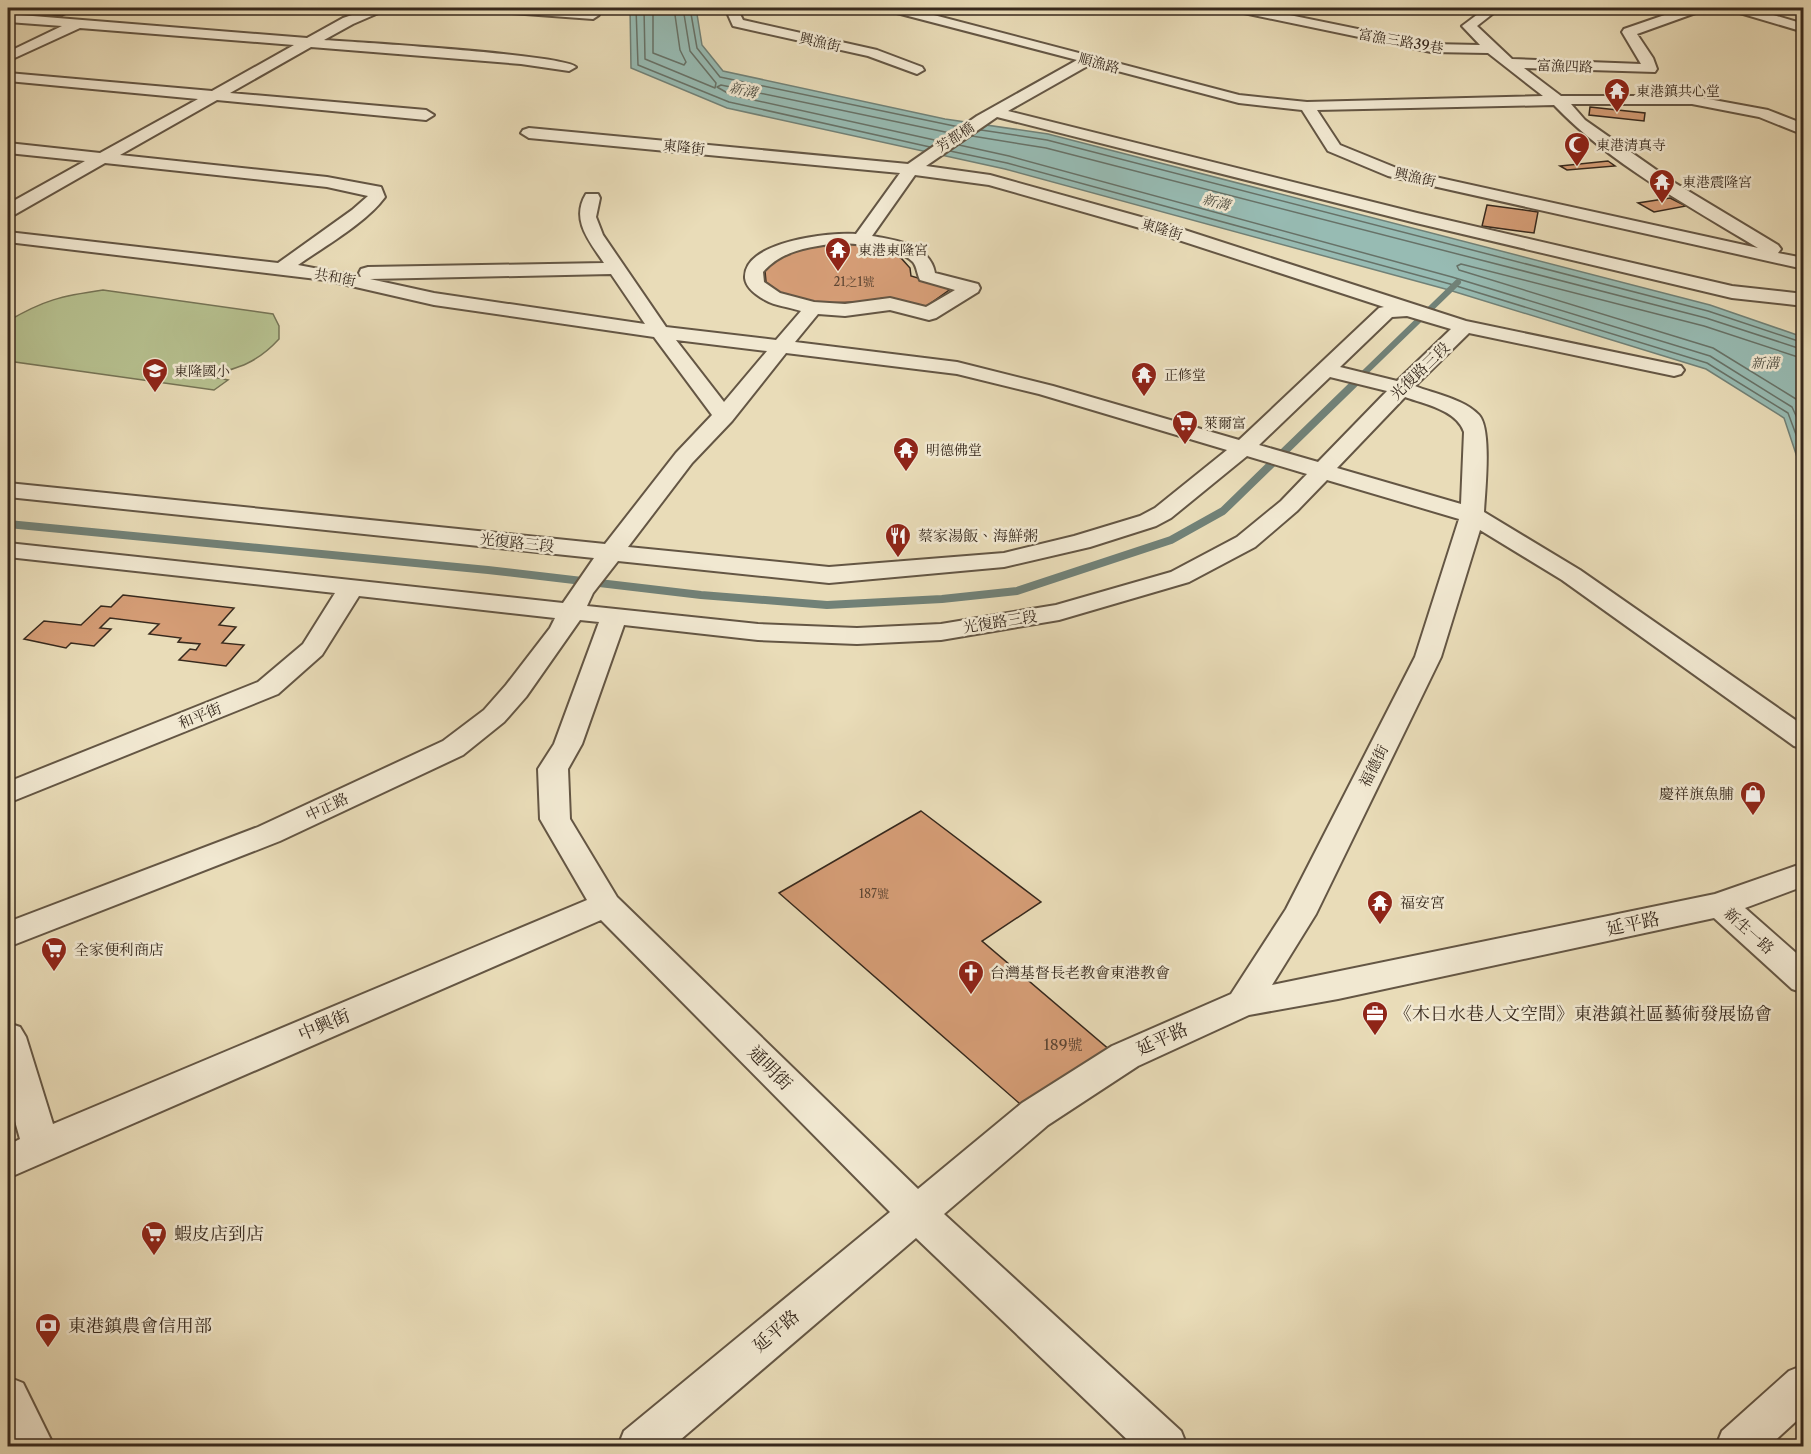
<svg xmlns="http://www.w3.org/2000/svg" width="1811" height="1454" viewBox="0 0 1811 1454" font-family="'Libre Caslon Text','Noto Serif TC',serif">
<rect width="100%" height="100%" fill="#e9dcb8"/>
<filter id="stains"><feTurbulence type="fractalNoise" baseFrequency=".00333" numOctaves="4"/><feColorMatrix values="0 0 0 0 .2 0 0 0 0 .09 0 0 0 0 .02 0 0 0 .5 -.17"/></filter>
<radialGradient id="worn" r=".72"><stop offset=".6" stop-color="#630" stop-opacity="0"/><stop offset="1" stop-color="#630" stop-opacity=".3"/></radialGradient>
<!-- green -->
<path fill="#b6c08f" stroke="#767456" stroke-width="1.5" d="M103,290L273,314L279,326V339C257,363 239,368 208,376L228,380L214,390L8,361V321C44,300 61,296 103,290Z"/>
<!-- water -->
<path fill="#97bbb3" stroke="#718177" stroke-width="1.5" d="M630,8H696L702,45L723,71L945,119L1048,134L1710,305L1803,337V475L1784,418L1706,369L1449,290L1005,169L727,108L631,68Z"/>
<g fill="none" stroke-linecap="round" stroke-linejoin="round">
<!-- shore -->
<g stroke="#677268" stroke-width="1.5">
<path d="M636,8L638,65L729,102L930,147"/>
<path d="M644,8L645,59L715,88L716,83L690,51L683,8"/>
<path d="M653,8V53L684,65L686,62L680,50L674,8"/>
<path d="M690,8L697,48L720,77L959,127"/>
<path d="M981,130L1047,140L1708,311L1804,343"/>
<path d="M972,136L1046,148L1706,318L1804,350"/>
<path d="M939,141L731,95L717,87L721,85L950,133"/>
<path d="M959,145L1009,156L1452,277L1710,356L1792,407L1804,433"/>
<path d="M950,151L1007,163L1450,284L1707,363L1788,413L1804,456"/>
<path d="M1804,359L1704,326L1461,264L1457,266L1459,270L1713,348L1796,399L1804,407"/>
</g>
<!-- stream-far1 -->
<path stroke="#718177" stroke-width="6" d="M1358,379L1458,282"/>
<!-- stream -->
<path stroke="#718177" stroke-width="8" d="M8,524L488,570L701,595L827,605L942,599L1017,591L1171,540L1223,511L1360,378"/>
</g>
<!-- building -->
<g fill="#d59d76" stroke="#37291d" stroke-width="1.5">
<path d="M8,8H96L86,12L73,11L62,16L8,11Z"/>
<path d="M1590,107L1645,113L1644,121L1589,115Z"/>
<path d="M1608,161L1615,166L1567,170L1560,166Z"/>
<path d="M1670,198L1686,206L1654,212L1638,203Z"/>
<path d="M1487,205L1538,212L1534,233L1482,226Z"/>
<path d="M831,242L857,244L884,251L901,258L910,268L911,276L952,288L924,308L883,298L865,302L815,303L781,293L766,282L765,271L773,260L792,252Z"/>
<path d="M123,595L234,608L219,625L236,627L222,643L244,645L226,666L179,660L190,649L196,650L200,644L178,642L181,638L149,634L159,624L110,618L100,628L111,629L94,646L71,643L66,648L24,639L44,621L81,625L101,606L111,607Z"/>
<path d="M921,811L1041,902L982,941L1111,1051L1027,1110L779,893Z"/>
</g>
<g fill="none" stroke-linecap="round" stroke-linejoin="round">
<defs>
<g id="street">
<path d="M373,8H390L353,24L324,40C356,42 565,55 576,67L569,71L521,64L311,47L230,93L426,110L434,115L426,120L217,100L120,155L327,177L381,187L385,197C366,223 325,246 298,265L361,277L359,273L361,269L368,267L604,263C590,242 570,220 586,194H598L600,198L596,217L603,235L666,327L776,340L801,311C789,307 775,306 765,300C756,295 746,288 745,278C743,241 831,232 856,234L900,173L529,138L521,133L523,130L529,128L908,164L977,116L1077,60L889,11L888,8H907L1239,95L1307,102L1543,96L1488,53L1431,52L1239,12L1233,8H1255L1431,44L1480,45L1462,26L1486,8H1500L1477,26L1512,59L1641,64L1622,32L1624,29L1685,8H1702L1701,11L1637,34L1653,58L1657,69L1655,72L1524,68L1561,96H1692L1768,110L1804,124V135L1759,117L1692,104H1571L1585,120L1675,183L1778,245L1781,249L1778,253L1804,258V269L1388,176L1328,151L1302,110L1239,103L1091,64L1008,111L1417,213L1732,286L1804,294V306L1732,298L1416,223L997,117L926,166L990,175L1166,224L1466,321L1681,366L1684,370L1681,374L1674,376L1469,333L1415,386C1435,394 1464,399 1479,415C1492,429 1485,492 1484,512L1580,570L1804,726V749L1794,746L1562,580L1480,530L1441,657L1316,914L1272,985L1715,894L1804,863V886L1745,908L1804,960V993L1792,989L1714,918L1338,999L1249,1015L1138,1066L1048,1125L944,1214L1181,1431L1187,1446H1134L916,1238L673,1446H618L624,1431L890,1212L601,920L8,1178V1145L20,1139L8,1096V1023L20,1027L26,1037L53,1124L587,900L540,819L538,769L554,744L599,622L580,620L526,697L504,722L463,755L280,841L8,947V922L258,827L443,741L484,710L506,685L550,628L555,618L359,596L322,655L278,694L8,803V782L258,682L303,644L335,593L8,557V543L563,603L594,558L8,497V483L605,544L676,453L712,415L654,337L434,305L325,280L8,242V232L278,263L352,210L368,196L327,187L105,163L14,215L8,216V204L85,161L8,153V143L100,153L198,99L8,81V73L212,91L294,45L80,28L8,61V52L62,26L8,22V14L307,38L343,18ZM1554,105C1610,164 1689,206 1758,248L1399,169L1340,145L1317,110ZM915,175L989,185L1154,232L1384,307L1379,308L1239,440L1053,386L957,362L795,342L818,314L845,316L890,310L929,320L936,318L978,292L980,288L978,284L935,273C930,245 896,240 872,236ZM837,243C860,244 895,245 913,262C917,267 917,274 920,280L955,290L926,307L890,298L845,304L814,302L780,293L764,282L763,272C782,250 810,247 837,243ZM611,274L645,324L434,293L370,279ZM1407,316L1451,329L1397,381L1340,367L1392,317ZM676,340L767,351L724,402ZM786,353L957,374L1039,394L1227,450L1155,508L1140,516L1074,536L1004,553L829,567L628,547L692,463L732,421ZM1330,377L1387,391L1318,462L1259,445ZM1405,397C1424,404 1457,410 1464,432L1461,504L1337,468ZM1247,456L1307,474L1281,501L1237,537L1171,572L1056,605L941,624L857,628L758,624L587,606L593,593L618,561L829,583L1004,567L1090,547L1156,526L1171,518ZM1327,480L1459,519L1415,657L1286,909L1231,994L1112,1046L1022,1103L918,1189L617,897L570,819L568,769L582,744L624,625L758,640L857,644L941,640L1059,620L1189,582L1255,547L1297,511Z"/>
<path d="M491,8H543L593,11L599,15L593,19L497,12Z"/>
<path d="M725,8H737L743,20L877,50L922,67L924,70L917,74L868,56L733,26Z"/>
<path d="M1732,8H1750L1804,24V32L1733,11Z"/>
<path d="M1804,1365V1414L1769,1446H1716L1722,1431L1789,1371Z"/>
<path d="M8,1377L23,1383L54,1446H9Z"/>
</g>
</defs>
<!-- street casing -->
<use href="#street" stroke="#645644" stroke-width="4"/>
<!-- street -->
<use href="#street" fill="#f1e8d1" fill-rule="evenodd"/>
</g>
<!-- icons -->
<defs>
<symbol id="temple-pin" viewBox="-11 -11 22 30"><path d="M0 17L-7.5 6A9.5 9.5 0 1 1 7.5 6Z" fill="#8f2418" stroke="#f1e8d1"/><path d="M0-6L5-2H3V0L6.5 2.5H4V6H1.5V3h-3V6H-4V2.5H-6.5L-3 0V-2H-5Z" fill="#fff"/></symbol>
<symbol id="mosque-pin" viewBox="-11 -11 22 30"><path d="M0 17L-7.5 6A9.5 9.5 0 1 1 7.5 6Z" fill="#8f2418" stroke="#f1e8d1"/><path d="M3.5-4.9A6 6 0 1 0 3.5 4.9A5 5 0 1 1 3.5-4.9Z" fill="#fff"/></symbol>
<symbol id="school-pin" viewBox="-11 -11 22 30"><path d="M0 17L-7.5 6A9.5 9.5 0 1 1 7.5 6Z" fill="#8f2418" stroke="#f1e8d1"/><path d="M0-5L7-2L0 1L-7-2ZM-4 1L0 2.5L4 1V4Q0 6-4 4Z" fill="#fff"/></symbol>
<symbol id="supermarket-pin" viewBox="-11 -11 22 30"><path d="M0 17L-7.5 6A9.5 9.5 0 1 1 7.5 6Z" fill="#8f2418" stroke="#f1e8d1"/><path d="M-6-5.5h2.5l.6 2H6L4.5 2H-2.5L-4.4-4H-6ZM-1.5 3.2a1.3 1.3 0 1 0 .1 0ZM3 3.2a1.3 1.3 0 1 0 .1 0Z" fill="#fff"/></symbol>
<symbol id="restaurant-pin" viewBox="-11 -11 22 30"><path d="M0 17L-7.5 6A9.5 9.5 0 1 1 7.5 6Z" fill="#8f2418" stroke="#f1e8d1"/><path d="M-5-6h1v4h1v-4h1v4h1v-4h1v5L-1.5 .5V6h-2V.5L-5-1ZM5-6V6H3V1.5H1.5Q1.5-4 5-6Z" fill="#fff"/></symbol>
<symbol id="shop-pin" viewBox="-11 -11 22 30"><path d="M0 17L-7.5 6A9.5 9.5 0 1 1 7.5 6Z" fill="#8f2418" stroke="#f1e8d1"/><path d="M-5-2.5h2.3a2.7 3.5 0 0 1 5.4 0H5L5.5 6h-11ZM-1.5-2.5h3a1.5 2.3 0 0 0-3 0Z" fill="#fff"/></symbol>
<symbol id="church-pin" viewBox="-11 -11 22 30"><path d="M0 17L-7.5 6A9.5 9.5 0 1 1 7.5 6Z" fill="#8f2418" stroke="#f1e8d1"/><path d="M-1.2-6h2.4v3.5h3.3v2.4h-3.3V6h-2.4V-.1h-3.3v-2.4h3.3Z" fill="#fff"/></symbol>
<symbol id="office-pin" viewBox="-11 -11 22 30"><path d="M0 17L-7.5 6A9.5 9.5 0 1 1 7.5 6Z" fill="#8f2418" stroke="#f1e8d1"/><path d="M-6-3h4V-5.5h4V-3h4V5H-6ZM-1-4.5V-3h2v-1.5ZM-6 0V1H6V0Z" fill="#fff"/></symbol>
<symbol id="bank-pin" viewBox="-11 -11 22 30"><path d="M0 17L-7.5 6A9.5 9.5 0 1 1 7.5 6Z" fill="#8f2418" stroke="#f1e8d1"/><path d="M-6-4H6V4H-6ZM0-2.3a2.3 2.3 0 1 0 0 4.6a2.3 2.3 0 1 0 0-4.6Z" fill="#fff"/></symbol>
</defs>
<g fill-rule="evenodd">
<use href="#temple-pin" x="1602" y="76" width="30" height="40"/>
<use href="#mosque-pin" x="1562" y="130" width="30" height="40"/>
<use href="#temple-pin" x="1647" y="167" width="30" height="40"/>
<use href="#temple-pin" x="823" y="235" width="30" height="40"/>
<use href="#school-pin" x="140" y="356" width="30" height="40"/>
<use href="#temple-pin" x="1129" y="360" width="30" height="40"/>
<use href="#supermarket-pin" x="1170" y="408" width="30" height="40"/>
<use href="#temple-pin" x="891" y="435" width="30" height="40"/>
<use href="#restaurant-pin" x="883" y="521" width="30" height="40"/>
<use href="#shop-pin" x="1738" y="779" width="30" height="40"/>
<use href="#temple-pin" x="1365" y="888" width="30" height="40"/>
<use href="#supermarket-pin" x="39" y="935" width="30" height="40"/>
<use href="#church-pin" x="956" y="958" width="30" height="40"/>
<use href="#office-pin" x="1360" y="999" width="30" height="40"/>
<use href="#supermarket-pin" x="139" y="1219" width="30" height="40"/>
<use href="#bank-pin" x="33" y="1311" width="30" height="40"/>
</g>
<g text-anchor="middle" stroke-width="5" stroke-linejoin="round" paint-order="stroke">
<!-- number labels -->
<g font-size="12" fill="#5e4633">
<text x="854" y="286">21之1號</text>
<text x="874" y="898">187號</text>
</g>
<!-- far-street labels -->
<g font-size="14" fill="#37291d" stroke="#f1e8d1">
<text transform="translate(1401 41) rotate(10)" y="5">富漁三路39巷</text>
<text transform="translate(820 42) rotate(13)" y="5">興漁街</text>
<text transform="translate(1099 63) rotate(15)" y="5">順漁路</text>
<text transform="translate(1565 66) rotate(2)" y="5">富漁四路</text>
<text transform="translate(955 137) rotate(-33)" y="5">芳都橋</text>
<text transform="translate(684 147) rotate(6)" y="5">東隆街</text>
<text transform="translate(1415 177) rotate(13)" y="5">興漁街</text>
<text transform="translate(1162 229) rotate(17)" y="5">東隆街</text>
<text transform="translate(335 277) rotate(11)" y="5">共和街</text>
</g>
<!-- far-water labels -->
<g font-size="14" font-style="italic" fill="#4f4e42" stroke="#f1e8d1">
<text transform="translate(743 90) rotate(13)" y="5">新溝</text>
<text transform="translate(1216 202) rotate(15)" y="5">新溝</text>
<text x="1765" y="368">新溝</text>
</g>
<!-- far-poi labels -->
<g font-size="14" fill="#37291d" stroke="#f1e8d1" text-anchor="start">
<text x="1636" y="96">東港鎮共心堂</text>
<text x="1596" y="150">東港清真寺</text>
<text x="1682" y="187">東港震隆宮</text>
<text x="858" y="255">東港東隆宮</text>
<text x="174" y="376">東隆國小</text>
<text x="1164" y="380">正修堂</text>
<text x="1204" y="428">萊爾富</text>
<text x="926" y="455">明德佛堂</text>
</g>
<!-- street labels -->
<g font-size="15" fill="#37291d" stroke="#f1e8d1">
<text transform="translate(1420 371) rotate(-44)" y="5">光復路三段</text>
<text transform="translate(517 543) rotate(6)" y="5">光復路三段</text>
<text transform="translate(1000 622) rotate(-9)" y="5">光復路三段</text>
<text transform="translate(200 716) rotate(-22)" y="5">和平街</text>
<text transform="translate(1374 766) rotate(-63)" y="5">福德街</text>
<text transform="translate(327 807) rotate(-25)" y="5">中正路</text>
<text transform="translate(1749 931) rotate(42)" y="5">新生一路</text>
</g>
<!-- poi labels -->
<g font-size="15" fill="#37291d" stroke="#f1e8d1" text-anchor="start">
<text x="918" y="541">蔡家湯飯、海鮮粥</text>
<text x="1734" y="799" text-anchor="end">慶祥旗魚脯</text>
<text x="1400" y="908">福安宮</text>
<text x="74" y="955">全家便利商店</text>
<text x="990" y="978">台灣基督長老教會東港教會</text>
</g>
<!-- near-number labels -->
<g font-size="15" fill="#5e4633">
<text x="1063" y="1050">189號</text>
</g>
<!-- near-street labels -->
<g font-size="18" fill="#37291d" stroke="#f1e8d1">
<text transform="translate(1633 924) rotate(-12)" y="6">延平路</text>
<text transform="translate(324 1025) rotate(-23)" y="6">中興街</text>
<text transform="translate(1162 1039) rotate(-24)" y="6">延平路</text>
<text transform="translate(770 1068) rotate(45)" y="6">通明街</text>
<text transform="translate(776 1331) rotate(-40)" y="6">延平路</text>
</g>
<!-- near-poi labels -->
<g font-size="18" fill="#37291d" stroke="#f1e8d1" text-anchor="start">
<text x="1394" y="1020">《木日水巷人文空間》東港鎮社區藝術發展協會</text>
<text x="174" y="1240">蝦皮店到店</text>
<text x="68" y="1332">東港鎮農會信用部</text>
</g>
</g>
<!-- margin -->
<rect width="1811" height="1454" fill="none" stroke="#e9dcb8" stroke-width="30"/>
<rect x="9" y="9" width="1793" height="1436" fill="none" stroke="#37291d" stroke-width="3"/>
<rect x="15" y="15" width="1781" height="1424" fill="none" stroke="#37291d" stroke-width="1.5"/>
<rect width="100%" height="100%" filter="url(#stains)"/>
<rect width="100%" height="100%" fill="url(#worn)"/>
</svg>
